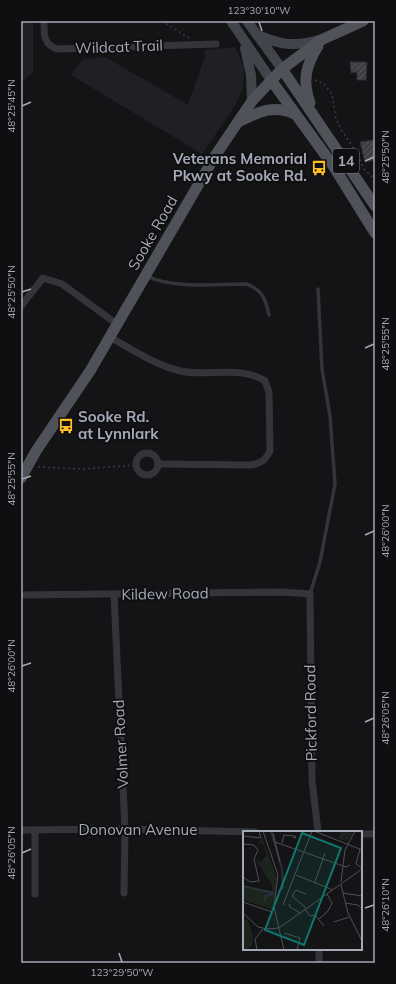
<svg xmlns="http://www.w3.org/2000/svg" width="396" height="984" viewBox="0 0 396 984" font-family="Mulish,sans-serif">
<defs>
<pattern id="building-hatch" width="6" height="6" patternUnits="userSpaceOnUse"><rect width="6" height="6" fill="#3e3e43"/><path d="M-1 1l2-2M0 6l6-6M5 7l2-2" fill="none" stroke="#57575c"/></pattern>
</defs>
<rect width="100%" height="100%" fill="#141416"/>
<!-- built -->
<g fill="#201f23">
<path d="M21,21H33V73L21,82Z"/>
<path d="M235,47L244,68L243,88L236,104L202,154L71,75L83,59L105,57L188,105L205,56V50Z"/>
</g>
<!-- building -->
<g fill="url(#building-hatch)" stroke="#2e2d32">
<path d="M350,62H367L366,80H357V72L351,73Z"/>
<path d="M373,140L375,146V160L365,162L360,142Z"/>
</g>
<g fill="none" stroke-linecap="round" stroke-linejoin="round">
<!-- path -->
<g stroke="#3a3c42" stroke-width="1.5" stroke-dasharray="2 3" stroke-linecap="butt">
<path d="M162,21L189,38"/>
<path d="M315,80L324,84L332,94L336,119L342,131L355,150L364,169L375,180"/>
<path d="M38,467L82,469L135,465"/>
</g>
<!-- service -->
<g stroke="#34353b" stroke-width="3.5">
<path d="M147,276C172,289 217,284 246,284C262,289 266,300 269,315"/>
<path d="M310,594L320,562L335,484L330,416L322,369L318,289"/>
</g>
<!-- minor -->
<g stroke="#34353b" stroke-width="7">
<path d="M44,21C44,34 43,45 58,49L216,44"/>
<path d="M21,306L43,278L62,284L117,324"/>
<path d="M110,337C131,349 155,365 180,371C207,377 241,365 265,381L269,392L270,451C265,461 261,463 251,465L158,464"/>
<circle cx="147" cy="464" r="11"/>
<path d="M21,595L282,592L310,594L312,780L318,832"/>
<path d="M114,595L125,829L124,893"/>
<path d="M21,830L125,829L255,832"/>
<path d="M361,834H375"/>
<path d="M35,894V830"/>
<path d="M319,949V963"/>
</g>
<!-- secondary -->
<g stroke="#42444b" stroke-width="10">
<path d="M231,21L271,80"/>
<path d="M247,21L282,69"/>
<path d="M257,35C282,45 293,47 319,40"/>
<path d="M245,48L251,75L252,101"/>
</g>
<!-- primary -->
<g stroke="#50525a" stroke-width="11">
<path d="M282,69L375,206"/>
<path d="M271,80L334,167L375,233"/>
<path d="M310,103C302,81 306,65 318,46"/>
<path d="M238,122C259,112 273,104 295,114"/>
<path d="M21,478L36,451L90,371L215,156L252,101L282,69L321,40L363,21"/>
</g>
</g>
<!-- ticks -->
<path fill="none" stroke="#a4a9b7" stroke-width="1.5" d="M259,22L262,31M22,106L31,102M365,161L374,157M22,292L31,289M365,348L374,344M22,479L31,476M365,535L374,531M22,666L31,663M365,722L374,718M22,853L31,849M365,908L374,905M119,953L122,962"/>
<!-- icons -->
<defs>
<symbol id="bus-bare" viewBox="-9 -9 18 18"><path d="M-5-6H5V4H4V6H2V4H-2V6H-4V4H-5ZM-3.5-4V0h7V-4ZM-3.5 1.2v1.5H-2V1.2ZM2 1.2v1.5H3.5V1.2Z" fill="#ffbe23" stroke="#0f0f11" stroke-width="2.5" paint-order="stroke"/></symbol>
</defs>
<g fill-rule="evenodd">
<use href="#bus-bare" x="308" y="157" width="22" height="22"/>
<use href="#bus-bare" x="55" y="415" width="22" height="22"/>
</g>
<g text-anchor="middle" stroke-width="4" stroke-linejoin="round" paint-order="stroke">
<!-- shield labels -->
<rect fill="#0f0f11" stroke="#777b85" stroke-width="1" x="333" y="149" width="26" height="24" rx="3"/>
<g font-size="14" font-weight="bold" fill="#a4a9b7">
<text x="346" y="166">14</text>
</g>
<!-- street labels -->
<g font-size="15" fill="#a4a9b7" stroke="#0f0f11">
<text transform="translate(119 47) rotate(-2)" y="5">Wildcat Trail</text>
<text transform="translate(153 233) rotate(-60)" y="5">Sooke Road</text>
<text transform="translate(165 594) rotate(-1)" y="5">Kildew Road</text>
<text transform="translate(311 713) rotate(-91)" y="5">Pickford Road</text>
<text transform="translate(121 744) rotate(-93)" y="5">Volmer Road</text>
<text x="138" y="835">Donovan Avenue</text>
</g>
<!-- poi labels -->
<g font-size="15" font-weight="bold" fill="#a4a9b7" stroke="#0f0f11" text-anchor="end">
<text x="307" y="164">Veterans Memorial<tspan x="307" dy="17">Pkwy at Sooke Rd.</tspan></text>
<text x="78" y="422" text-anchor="start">Sooke Rd.<tspan x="78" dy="17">at Lynnlark</tspan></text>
</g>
</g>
<!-- overview -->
<g transform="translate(243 831)">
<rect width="119" height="119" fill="#141416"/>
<path d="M0,88L5,89L10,106L9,114L3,119H0Z" fill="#1b241d"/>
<path d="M98,0L110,2L104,10L95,8ZM19,7L34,46L31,79L0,69V55L29,60V54L13,29L18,31L23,25L21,14L17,11L13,15Z" fill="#1b241d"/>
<path fill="none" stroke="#29323a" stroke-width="2" d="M28,0L39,38L40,57L36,60M0,55L31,62M21,70L23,65L30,63"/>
<path fill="none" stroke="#4e5056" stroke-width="1" d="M20,0L35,44L31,76L41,119M71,0L119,19M30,2L37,31M0,5L18,7L16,0M32,11L103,36L107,34M39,12L41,4L52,5L53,7L50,6M0,13L11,14L15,19L11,28M117,18L113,33L119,37M53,44L90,59M87,44L92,32M0,46L7,51L16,50L11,28M72,51L82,22M98,51L102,19L112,0M98,54L105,82L119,110M100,62L119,65M0,71L29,81M102,72L115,74L119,78M46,73L47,76L57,82M40,74L69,0M63,77L49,65L53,59L63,63M62,78L67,85L72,84L81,95M0,82L15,96L24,98L36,97L119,38M76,88L85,80L89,72L84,63M91,91L106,86M41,102L57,107L54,119M14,119L12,108L20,98"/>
<path fill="#0f766e" fill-opacity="0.15" stroke="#0f766e" stroke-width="2" d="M59,2L98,17L61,114L22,99Z"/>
<rect width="119" height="119" fill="none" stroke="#a4a9b7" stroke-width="2"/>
</g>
<!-- border -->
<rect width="396" height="984" fill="none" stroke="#0f0f11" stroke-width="44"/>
<rect x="22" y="22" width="352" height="940" fill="none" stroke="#a4a9b7" stroke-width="1.5"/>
<g font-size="10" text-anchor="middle" fill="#a4a9b7">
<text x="259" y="14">123°30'10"W</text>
<text transform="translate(11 106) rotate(-90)" y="4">48°25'45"N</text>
<text transform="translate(385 157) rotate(-90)" y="4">48°25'50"N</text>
<text transform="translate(11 292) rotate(-90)" y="4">48°25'50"N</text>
<text transform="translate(385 344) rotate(-90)" y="4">48°25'55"N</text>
<text transform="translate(11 479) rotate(-90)" y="4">48°25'55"N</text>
<text transform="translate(385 531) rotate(-90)" y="4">48°26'00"N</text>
<text transform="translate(11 666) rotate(-90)" y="4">48°26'00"N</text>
<text transform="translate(385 718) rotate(-90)" y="4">48°26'05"N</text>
<text transform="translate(11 853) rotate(-90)" y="4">48°26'05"N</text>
<text transform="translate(385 905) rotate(-90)" y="4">48°26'10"N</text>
<text x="122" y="976">123°29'50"W</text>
</g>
</svg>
